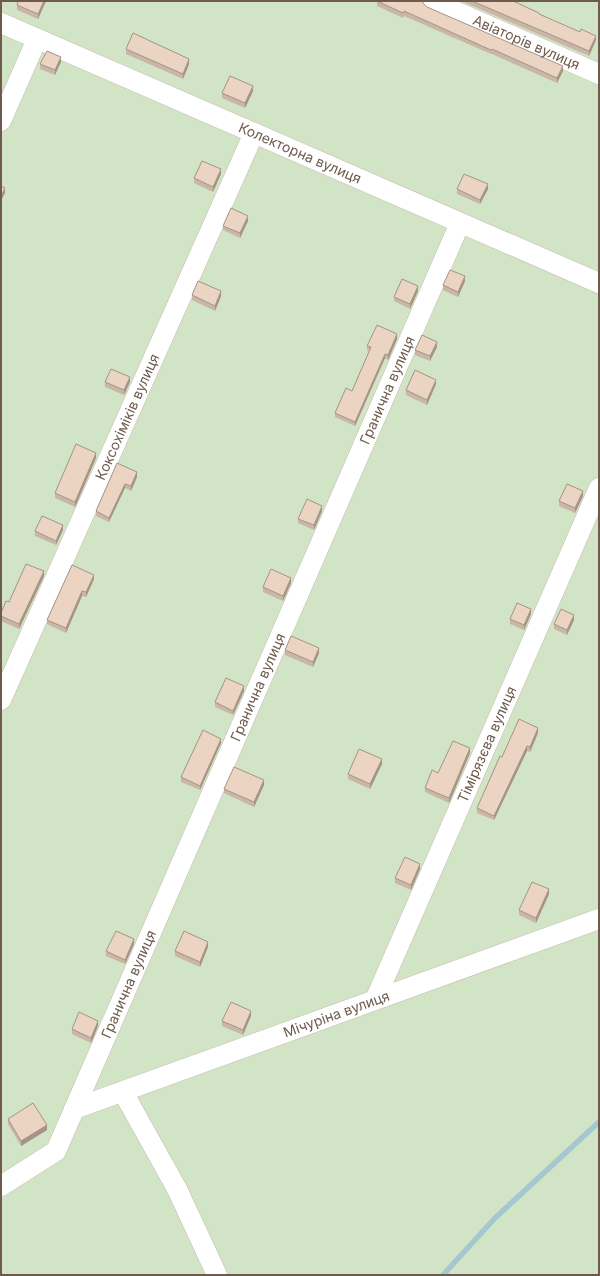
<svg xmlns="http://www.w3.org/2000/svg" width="600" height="1276" viewBox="0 0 600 1276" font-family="Inter,sans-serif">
<rect width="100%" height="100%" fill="#f9f2e6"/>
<!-- green -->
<rect fill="#d1e4c6" x="1" y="1" width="598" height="1274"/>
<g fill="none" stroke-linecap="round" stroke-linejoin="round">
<!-- stream -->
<path stroke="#a5c7d0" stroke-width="5.5" d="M443,1275L495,1218L599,1122"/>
<defs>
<g id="minor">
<path id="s1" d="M432,1L599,74"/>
<path id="s2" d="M1,23L599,283"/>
<path d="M1,121L37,39"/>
<path id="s3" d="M1,700L254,133"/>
<path id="s4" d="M375,1000L599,488"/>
<path d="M123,1092L177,1189L217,1275"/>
<path id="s5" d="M74,1109L599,919"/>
<path id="s6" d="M1,1186L56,1151L460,223"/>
</g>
</defs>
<!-- minor casing -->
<use href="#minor" stroke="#c8bbad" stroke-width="21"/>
<!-- minor -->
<use href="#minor" stroke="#fff" stroke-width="20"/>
</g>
<!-- wall -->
<g fill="#cab6a6">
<path d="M46,1L38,19L17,10V5Z"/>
<path d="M377,1L423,3L427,7L563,71L557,83L492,54H491L404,16L403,18L377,6Z"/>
<path d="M461,1H513L539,15L596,40L589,56Z"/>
<path d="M126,49L189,64L183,79L126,54Z"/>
<path d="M61,62L55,75L40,69V64Z"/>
<path d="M253,91L245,108L222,98V93Z"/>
<path d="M221,174L213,192L194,183V178Z"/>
<path d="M457,189H488L480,204L457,194Z"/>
<path d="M248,221L240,238L223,230V226Z"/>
<path d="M465,281L458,297L443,290V285Z"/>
<path d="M418,291L410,309L394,301V297Z"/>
<path d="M192,295L221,296L215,311L192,300Z"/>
<path d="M397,339L388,360L385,358L355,426L335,417V413L352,391L369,351L367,350V346Z"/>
<path d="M437,347L430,361L415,355V350Z"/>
<path d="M105,382H130L124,395L105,387Z"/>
<path d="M436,384L427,405L406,395V390Z"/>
<path d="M96,458L75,507L55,498V493Z"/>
<path d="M117,463L137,477L131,491L125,488L109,522L96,516V511Z"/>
<path d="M583,496L575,513L559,506V501Z"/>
<path d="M322,511L314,530L298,523V519Z"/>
<path d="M63,530L56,545L35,536V531Z"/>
<path d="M44,576L19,629L1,621V613L9,602Z"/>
<path d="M94,579L86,597L82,596L66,633L47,624V620Z"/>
<path d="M291,583L283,601L263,592V587Z"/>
<path d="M531,614L524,630L510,624V619Z"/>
<path d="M574,620L567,635L554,629V624Z"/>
<path d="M285,650L319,653L313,667L285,655Z"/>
<path d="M244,691L233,715L215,707V702Z"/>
<path d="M538,733L530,752L527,751L494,820L477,813V808L502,757Z"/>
<path d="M221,743L200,790L181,782V777Z"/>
<path d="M470,753L449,803L425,792V788L438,773Z"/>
<path d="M382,764L370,789L348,779V774Z"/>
<path d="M264,785L254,807L224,793V789Z"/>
<path d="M420,869L411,890L395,883V878Z"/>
<path d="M549,894L536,923L519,915V910Z"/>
<path d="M134,944L125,964L106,956V951Z"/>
<path d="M208,947L200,967L175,956V951Z"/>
<path d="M251,1016L243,1035L222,1026V1021Z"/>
<path d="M98,1026L91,1043L72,1034V1029Z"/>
<path d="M8,1119L47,1130L21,1146L8,1124Z"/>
</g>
<!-- shaded-wall -->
<g fill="#a49487">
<path d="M44,1H46L38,19V14Z"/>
<path d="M596,36V40L589,56V51Z"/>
<path d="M61,57V62L55,75V70Z"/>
<path d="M189,59V64L183,79V74Z"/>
<path d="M563,66V71L557,83V78Z"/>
<path d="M253,86V91L245,108V103Z"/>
<path d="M221,169V174L213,192V187Z"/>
<path d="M488,184V189L480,204V200Z"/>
<path d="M5,188V193L1,201V196Z"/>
<path d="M248,216V221L240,238V233Z"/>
<path d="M465,276V281L458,297V292Z"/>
<path d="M418,286V291L410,309V304Z"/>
<path d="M221,291V296L215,311V306Z"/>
<path d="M397,334V339L388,360V355Z"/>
<path d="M437,342V347L430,361V356Z"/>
<path d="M385,354V358L355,426V422Z"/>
<path d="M130,377V382L124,395V390Z"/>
<path d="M436,380V384L427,405V400Z"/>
<path d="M96,453V458L75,507V502Z"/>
<path d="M137,472V477L131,491V486Z"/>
<path d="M125,484V488L109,522V518Z"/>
<path d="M583,491V496L575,513V508Z"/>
<path d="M322,506V511L314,530V525Z"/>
<path d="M63,525V530L56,545V541Z"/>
<path d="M44,571V576L19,629V624Z"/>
<path d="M94,575V579L86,597V592Z"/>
<path d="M291,578V583L283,601V596Z"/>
<path d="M82,591V596L66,633V628Z"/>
<path d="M531,609V614L524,630V625Z"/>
<path d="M574,615V620L567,635V630Z"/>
<path d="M319,648V653L313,667V662Z"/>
<path d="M244,686V691L233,715V711Z"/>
<path d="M538,728V733L530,752V747Z"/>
<path d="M221,739V743L200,790V786Z"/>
<path d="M527,746V751L494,820V816Z"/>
<path d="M470,748V753L449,803V798Z"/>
<path d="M382,759V764L370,789V784Z"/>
<path d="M264,780V785L254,807V802Z"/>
<path d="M420,864V869L411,890V885Z"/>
<path d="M549,889V894L536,923V918Z"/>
<path d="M134,939V944L125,964V960Z"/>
<path d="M208,942V947L200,967V962Z"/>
<path d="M251,1011V1016L243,1035V1030Z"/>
<path d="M98,1021V1026L91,1043V1038Z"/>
<path d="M47,1125V1130L21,1146V1141Z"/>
</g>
<!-- building -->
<g fill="#ebd4c1" stroke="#a49487">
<path d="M18,1H44L38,14L17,5Z"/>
<path d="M377,1H422L423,3L427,7L563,66L557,78L492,49L491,50L404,11L403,13Z"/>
<path d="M472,1H513L539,13V14L580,32L581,29L596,36L589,51Z"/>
<path d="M133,33L189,59L183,74L126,49Z"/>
<path d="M47,51L61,57L55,70L40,64Z"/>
<path d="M230,76L253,86L245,103L222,93Z"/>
<path d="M202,161L221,169L213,187L194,178Z"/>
<path d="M464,174L488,184L480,200L457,189Z"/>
<path d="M1,186L5,188L1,196Z"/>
<path d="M231,208L248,216L240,233L223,226Z"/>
<path d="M450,270L465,276L458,292L443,285Z"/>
<path d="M402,279L418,286L410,304L394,297Z"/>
<path d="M198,281L221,291L215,306L192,295Z"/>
<path d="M377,325L397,334L388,355L385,354L355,422L335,413L346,388L352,391L371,347L367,346Z"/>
<path d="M422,335L437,342L430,356L415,350Z"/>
<path d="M111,369L130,377L124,390L105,382Z"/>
<path d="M415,370L436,380L427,400L406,390Z"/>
<path d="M76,444L96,453L75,502L55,493Z"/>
<path d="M117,463L137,472L131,486L125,484L109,518L96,511Z"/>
<path d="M567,484L583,491L575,508L559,501Z"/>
<path d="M307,499L322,506L314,525L298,519Z"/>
<path d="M42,516L63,525L56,541L35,531Z"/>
<path d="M26,564L44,571L19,624L1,616V613L6,601L9,602Z"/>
<path d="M72,565L94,575L86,592L82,591L66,628L47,620Z"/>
<path d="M271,569L291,578L283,596L263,587Z"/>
<path d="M517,603L531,609L524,625L510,619Z"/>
<path d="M561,609L574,615L567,630L554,624Z"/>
<path d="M291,636L319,648L313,662L285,650Z"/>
<path d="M226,678L244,686L233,711L215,702Z"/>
<path d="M519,719L538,728L530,747L527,746L494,816L477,808L500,756L502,757Z"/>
<path d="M203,730L221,739L200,786L181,777Z"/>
<path d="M453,741L470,748L449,798L425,788L432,770L438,773Z"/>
<path d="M359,749L382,759L370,784L348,774Z"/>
<path d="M234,767L264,780L254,802L224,789Z"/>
<path d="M405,857L420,864L411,885L395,878Z"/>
<path d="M532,882L549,889L536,918L519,910Z"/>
<path d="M116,931L134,939L125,960L106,951Z"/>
<path d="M184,931L208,942L200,962L175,951Z"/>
<path d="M231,1002L251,1011L243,1030L222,1021Z"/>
<path d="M79,1012L98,1021L91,1038L72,1029Z"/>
<path d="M33,1103L47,1125L21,1141L8,1119Z"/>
</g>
<g text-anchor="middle" stroke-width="4" stroke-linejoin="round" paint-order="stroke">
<!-- street labels -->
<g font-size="14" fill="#6e5b4e" stroke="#fcf7eb">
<text dy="5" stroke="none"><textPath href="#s1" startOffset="103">Авіаторів вулиця</textPath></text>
<text dy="5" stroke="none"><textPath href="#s2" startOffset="326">Колекторна вулиця</textPath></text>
<text dy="5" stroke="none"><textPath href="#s6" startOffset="895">Гранична вулиця</textPath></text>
<text dy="5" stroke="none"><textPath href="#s3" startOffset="310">Коксохіміків вулиця</textPath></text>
<text dy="5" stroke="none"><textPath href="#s6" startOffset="571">Гранична вулиця</textPath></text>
<text dy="5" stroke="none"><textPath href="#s4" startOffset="279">Тімірязєва вулиця</textPath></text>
<text dy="5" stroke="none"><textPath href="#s6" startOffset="247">Гранична вулиця</textPath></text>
<text dy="5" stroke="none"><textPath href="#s5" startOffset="279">Мічуріна вулиця</textPath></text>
</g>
</g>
<!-- border -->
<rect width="600" height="1276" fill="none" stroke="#6e5b4e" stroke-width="4"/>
</svg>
